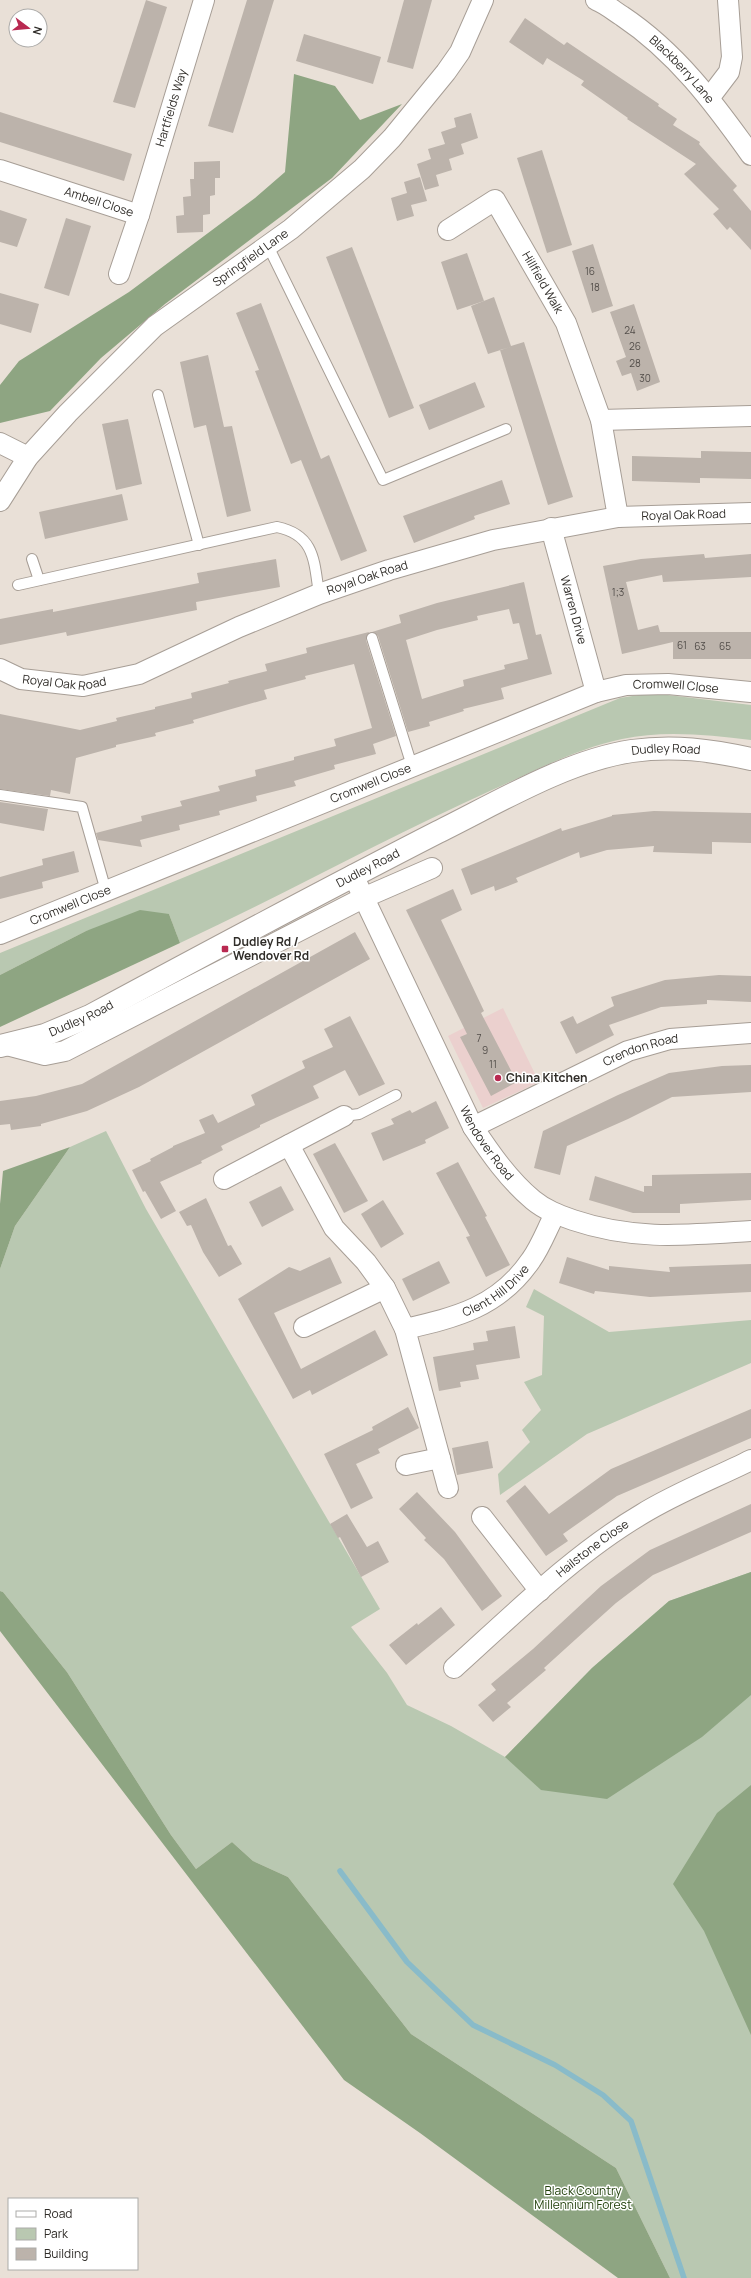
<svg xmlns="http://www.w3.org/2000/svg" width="751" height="2278" viewBox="0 0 751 2278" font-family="Manrope,sans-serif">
<rect width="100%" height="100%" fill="#e9e0d7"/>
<!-- commercial -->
<path fill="#ebd0ce" d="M503,1008L539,1082L483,1108L448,1036Z"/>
<!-- green -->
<g fill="#b9c8b1">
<path d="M651,693L751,705V740C708,735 664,730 622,739C576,749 534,771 492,790C386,838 285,894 180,943L169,914L86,931L0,975V953L620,698Z"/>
<path d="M106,1131L146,1209L380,1609L351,1627L387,1673L407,1705L451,1726L505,1757L592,1668L669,1601L751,1572V2278H670L616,2168L411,2034L288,1877L253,1861L232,1842L196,1869L171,1835L67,1672L3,1592L0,1591V1269L15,1226L70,1147Z"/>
<path d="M534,1289L609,1332L751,1320V1363L587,1434L500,1495L498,1474L530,1442L522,1430L541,1410L524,1382L542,1375L544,1316L526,1307Z"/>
</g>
<!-- forest -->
<g fill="#8ea582">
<path d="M294,74L335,86L360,120L402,104L332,178L165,304L101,358L50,411L0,423V385L19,361L129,292L255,198L285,172Z"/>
<path d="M140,910L169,914L180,943L0,1027V975L86,931Z"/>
<path d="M70,1147L15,1226L0,1269V1204L3,1171Z"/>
<path d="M751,1572V1695L702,1737L607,1799L541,1790L505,1757L592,1668L669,1601Z"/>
<path d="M0,1591L3,1592L67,1672L171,1835L196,1869L232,1842L253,1861L288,1877L411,2034L616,2168L670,2278H618L420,2133L344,2080L0,1631Z"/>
<path d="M751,1785V2035L704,1931L673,1884L717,1813Z"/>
</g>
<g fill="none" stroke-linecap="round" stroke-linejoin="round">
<!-- stream -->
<path stroke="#89bbc9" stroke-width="5.5" d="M340,1871L407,1962L473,2025L555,2065L603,2095L631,2121L684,2278"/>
</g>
<!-- building -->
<g fill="#bcb3ab" fill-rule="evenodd">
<path d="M146,0L167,7L135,108L113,102Z"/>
<path d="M247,0H274L233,133L208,126Z"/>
<path d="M404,0H432L413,69L387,62Z"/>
<path d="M525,18L564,45L567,42L659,104L658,106L677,119L673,125L700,142L699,144L737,186L733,190L751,211V250L730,227L727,230L713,214L719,209L684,174L696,164L627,119L628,118L581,85L584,81L547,58L543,65L509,42Z"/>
<path d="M304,34L381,57L373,84L296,61Z"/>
<path d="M0,112L132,154L124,181L0,142Z"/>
<path d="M471,113L478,138L461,144L464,154L449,159L452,170L436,175L439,186L425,190L417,164L431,159L428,149L445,144L441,132L456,127L454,118Z"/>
<path d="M542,150L572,245L547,253L517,158Z"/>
<path d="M220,161V178H215V195L210,196V214L203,215V232L177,233L176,216L184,215L183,197L191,196L190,179H194V162Z"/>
<path d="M420,177L427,201L411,205L414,216L397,221L391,198L407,193L404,182Z"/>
<path d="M0,210L27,219L17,247L0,242Z"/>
<path d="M66,218L91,226L69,296L44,288Z"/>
<path d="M593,244L613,306L592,313L572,251Z"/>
<path d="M352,247L414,408L389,418L326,257Z"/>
<path d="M467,253L484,301L457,310L441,262Z"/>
<path d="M0,293L39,304L31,333L0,324Z"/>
<path d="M494,297L511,346L524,342L573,497L548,505L500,350L510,347L488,354L471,306Z"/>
<path d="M261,303L321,459L329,455L367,551L341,561L301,460L291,464L255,371L259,370L236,313Z"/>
<path d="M634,304L660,382L637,391L631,373L622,376L616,361L626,357L610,312Z"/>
<path d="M208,355L224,427L232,426L251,511L227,517L206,425L194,428L180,362Z"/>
<path d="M475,382L485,407L429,430L419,405Z"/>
<path d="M128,419L142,484L116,490L102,424Z"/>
<path d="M701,451L751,452V479L700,478V483L632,481V456L701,458Z"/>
<path d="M502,480L510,504L474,516L475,519L414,543L403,516Z"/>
<path d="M122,494L128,520L45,539L39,512Z"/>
<path d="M704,554L705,558L751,554V577L663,582L662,575L626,582L638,630L658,625L660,632H751V659H673V642L622,654L603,566L641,559Z"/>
<path d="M276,559L280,587L196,602L197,610L67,636L66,632L0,645V619L53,609V612L199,583L197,573Z"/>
<path d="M524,582L536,635L541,634L552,674L501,688L504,699L463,709L464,711L429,722L430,726L408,732L378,636L372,632L401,623L399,615L437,603ZM509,609L513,624L519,623L528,659L504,665L505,669L463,680L464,686L422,699L406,640L437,630L478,620L477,616Z"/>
<path d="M369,632L366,640L396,736L373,744L376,754L334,765L335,769L294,781L296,786L256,796L257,801L219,811L220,815L179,825L180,830L140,840L142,847L98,840L96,833L142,821L141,816L182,806L180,801L220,791L218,786L256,776L255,770L294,760V757L336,746L334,739L372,728L354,664L305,676L306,679L264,690L267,699L193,720L194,723L155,733L156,736L116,745V747L76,758L70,794L51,790L50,796L0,789V714L80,730L117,721L116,718L155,709V707L192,698L191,693L229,683L228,681L267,671L265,664L307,653L306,648Z"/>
<path d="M0,802L48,809L44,831L0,823Z"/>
<path d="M654,811L751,813V843L712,842V854L653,852L654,846L607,850L580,858L579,852L516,878L518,882L495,891L494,886L471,895L461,869L561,828L562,831L612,816V815Z"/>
<path d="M74,851L79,872L42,882L43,888L0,899V877L43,865L42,859Z"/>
<path d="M453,889L462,910L441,920L484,1011L481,1013L517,1082L491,1096L460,1037L467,1034L406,910Z"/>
<path d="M355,932L370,959L139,1087L87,1111L41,1124V1126L11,1130L10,1124L0,1125V1101L36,1096L82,1084Z"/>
<path d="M719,975L751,976V1002L707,1000V1004L661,1007L609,1025L614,1035L576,1054L560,1022L573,1016L577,1024L614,1006L611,997L665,980Z"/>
<path d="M350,1016L385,1084L359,1096L345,1070L313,1086L319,1098L260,1125V1127L221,1146L223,1150L201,1161L202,1163L160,1182L176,1211L161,1219L145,1191L143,1192L132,1170L151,1161L150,1159L173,1147V1146L205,1133L199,1120L213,1114L218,1123L255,1105L251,1095L305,1068L302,1061L333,1047L324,1029Z"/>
<path d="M751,1065V1092L672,1097L628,1119L567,1146L560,1175L534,1168L543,1131L618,1095L669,1073L722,1066Z"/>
<path d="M436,1101L449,1128L425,1140L426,1143L383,1161L371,1133L394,1124L391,1119L410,1110L412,1113Z"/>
<path d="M335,1143L368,1201L344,1213L313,1154Z"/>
<path d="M458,1162L487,1216L485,1217L510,1265L486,1277L466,1237L470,1236L436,1173Z"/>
<path d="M751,1173V1200L680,1204V1213H633L589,1200L595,1176L644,1192V1186H652V1175Z"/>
<path d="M281,1186L294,1210L262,1227L249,1202Z"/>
<path d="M206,1198L228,1246L231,1245L242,1264L219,1277L203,1252L191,1225L187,1226L179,1212Z"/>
<path d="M383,1200L404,1234L381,1248L361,1214Z"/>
<path d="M330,1257L342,1283L274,1313L301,1369L375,1330L388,1355L312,1395L310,1390L293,1399L238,1299L289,1267L300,1271Z"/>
<path d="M567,1257L609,1270V1266L670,1272L669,1267L751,1264V1292L650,1297L595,1291L594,1294L559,1283Z"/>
<path d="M439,1261L450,1283L413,1301L402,1279Z"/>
<path d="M515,1326L520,1358L476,1365L479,1379L460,1382L461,1387L439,1391L433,1357L474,1350L473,1343L488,1341L486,1331Z"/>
<path d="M408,1407L419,1428L378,1449L380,1453L356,1464L373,1498L351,1509L324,1454L373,1430L372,1427Z"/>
<path d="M751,1409V1438L617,1496L563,1534L568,1541L546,1556L506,1501L525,1485L549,1514L611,1469Z"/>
<path d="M488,1441L493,1468L457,1475L452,1448Z"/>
<path d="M417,1492L455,1532L502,1596L482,1611L444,1559L424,1540L426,1538L399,1509Z"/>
<path d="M751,1504V1532L653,1575L616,1603L576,1639L544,1668L546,1670L507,1703L511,1707L493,1722L478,1705L496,1690L491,1684L533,1649L601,1586L650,1550Z"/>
<path d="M347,1514L367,1547L378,1541L389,1562L361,1577L340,1537L338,1538L330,1524Z"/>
<path d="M441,1607L455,1625L406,1665L389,1645L417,1623L418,1625Z"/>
</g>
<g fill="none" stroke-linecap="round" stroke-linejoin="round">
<defs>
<g id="lane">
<path d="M268,246L383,480L506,429"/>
<path d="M158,395L199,545"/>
<path d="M32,559L39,580"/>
<path d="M18,585L277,527C315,535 314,561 319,594"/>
<path d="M372,638L412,766"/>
<path d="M0,795L82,807L106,891"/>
<path d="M344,1116L359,1114L396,1095"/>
</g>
<g id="street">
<path id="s1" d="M596,0C606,4 614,11 622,16C676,52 714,103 751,155"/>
<path d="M710,97L729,72L732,57L728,0"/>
<path id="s2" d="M0,170L139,215L119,274"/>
<path id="s3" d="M139,215L204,0"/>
<path id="s4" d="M448,230L495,200L566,323L601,420L618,517"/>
<path d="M601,420L751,416"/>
<path d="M0,443L28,457"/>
<path id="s5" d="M0,501L28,457L68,413L155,326L291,229L362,169L392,138L446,72L460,52L483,0"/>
<path id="s6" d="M551,528L596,692"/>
<path id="s7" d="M0,669L21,679L83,686L139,674L239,627L319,594L389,570L493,540L618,517L751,513"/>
<path id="s8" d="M353,875L473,1127C490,1153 509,1180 533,1200C545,1210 559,1215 573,1220C635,1241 688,1235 751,1231"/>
<path id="s9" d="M0,934L596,692L626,685L668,684L751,692"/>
<path d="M7,1045L45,1055L65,1051L363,898L432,868"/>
<path id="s10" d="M473,1127L628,1051L670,1039L751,1033"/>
<path id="s11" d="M289,1145L334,1228L366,1262L385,1288L405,1329C457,1317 499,1307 531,1260C541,1246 547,1229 555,1214"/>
<path d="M224,1179L344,1116"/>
<path d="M304,1327L385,1288"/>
<path d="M405,1329L448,1488"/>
<path d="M406,1465L440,1458"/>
<path d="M482,1517L540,1591"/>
<path id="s12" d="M454,1668C513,1615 574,1554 642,1514C676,1493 715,1478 751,1460"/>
</g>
<g id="secondary">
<path id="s13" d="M0,1046L45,1035L90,1016C205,954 321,892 438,832C497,803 566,761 632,751C673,745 711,750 751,759"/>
</g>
</defs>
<!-- lane casing -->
<use href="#lane" stroke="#a79e96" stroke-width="12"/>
<!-- street casing -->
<use href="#street" stroke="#a79e96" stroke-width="22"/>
<!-- secondary casing -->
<use href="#secondary" stroke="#a79e96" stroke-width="24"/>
<!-- lane -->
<use href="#lane" stroke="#fff" stroke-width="10"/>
<!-- street -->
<use href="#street" stroke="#fff" stroke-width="20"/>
<!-- secondary -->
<use href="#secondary" stroke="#fff" stroke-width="22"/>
</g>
<!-- markers -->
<g fill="#b92951" stroke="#fff" stroke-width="1.5">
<rect x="221" y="945" width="8" height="8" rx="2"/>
<circle cx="498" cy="1078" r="4"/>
</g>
<g text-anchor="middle" stroke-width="3" stroke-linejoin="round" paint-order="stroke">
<!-- number labels -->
<g font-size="10" fill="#534e4a">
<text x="590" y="275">16</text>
<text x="595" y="291">18</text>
<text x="630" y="334">24</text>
<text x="635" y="350">26</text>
<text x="635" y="367">28</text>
<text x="645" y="382">30</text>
<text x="618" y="596">1;3</text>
<text x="682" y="649">61</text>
<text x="700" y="650">63</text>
<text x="725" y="650">65</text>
<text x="479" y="1042">7</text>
<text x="485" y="1054">9</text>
<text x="493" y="1068">11</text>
</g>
<!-- street labels -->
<g font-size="12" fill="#302d29" stroke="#fff">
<text dy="4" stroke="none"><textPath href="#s1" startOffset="111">Blackberry Lane</textPath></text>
<text dy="4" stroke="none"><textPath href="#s3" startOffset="112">Hartfields Way</textPath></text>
<text dy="4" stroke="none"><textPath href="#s2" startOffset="104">Ambell Close</textPath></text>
<text dy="4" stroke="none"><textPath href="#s5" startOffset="352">Springfield Lane</textPath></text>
<text dy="4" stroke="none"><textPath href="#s4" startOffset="151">Hillfield Walk</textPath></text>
<text dy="4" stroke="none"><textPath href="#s7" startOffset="715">Royal Oak Road</textPath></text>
<text dy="4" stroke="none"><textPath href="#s7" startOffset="391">Royal Oak Road</textPath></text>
<text dy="4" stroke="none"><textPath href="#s6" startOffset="85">Warren Drive</textPath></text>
<text dy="4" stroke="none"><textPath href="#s7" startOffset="67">Royal Oak Road</textPath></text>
<text dy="4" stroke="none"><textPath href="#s9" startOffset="724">Cromwell Close</textPath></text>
<text dy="4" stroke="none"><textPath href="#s13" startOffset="734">Dudley Road</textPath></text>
<text dy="4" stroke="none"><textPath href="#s9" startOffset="400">Cromwell Close</textPath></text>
<text dy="4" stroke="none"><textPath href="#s13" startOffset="410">Dudley Road</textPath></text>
<text dy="4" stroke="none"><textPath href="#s9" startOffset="76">Cromwell Close</textPath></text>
<text dy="4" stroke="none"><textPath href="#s13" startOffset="86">Dudley Road</textPath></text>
<text dy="4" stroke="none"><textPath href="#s10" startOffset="185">Crendon Road</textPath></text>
<text dy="4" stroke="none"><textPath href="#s8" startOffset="300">Wendover Road</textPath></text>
<text dy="4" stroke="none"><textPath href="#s11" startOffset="319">Clent Hill Drive</textPath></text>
<text dy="4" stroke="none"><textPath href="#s12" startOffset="183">Hailstone Close</textPath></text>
</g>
<!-- poi labels -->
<g font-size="12" font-weight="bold" fill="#302d29" stroke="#fff" text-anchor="start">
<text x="233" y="946">Dudley Rd /<tspan x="233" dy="14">Wendover Rd</tspan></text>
<text x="506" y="1082">China Kitchen</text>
</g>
<!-- park labels -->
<g font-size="12" fill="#23420d" stroke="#fff">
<text x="583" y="2195">Black Country<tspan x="583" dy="14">Millennium Forest</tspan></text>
</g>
</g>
<!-- legend -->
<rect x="8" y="2198" width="130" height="72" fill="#ffffff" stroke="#acaba9"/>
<rect x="16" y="2211" width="20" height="6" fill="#ffffff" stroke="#acaba9"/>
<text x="44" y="2218" font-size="12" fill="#302d29">Road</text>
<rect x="16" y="2228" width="20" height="12" fill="#b9c8b1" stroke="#acaba9"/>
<text x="44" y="2238" font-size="12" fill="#302d29">Park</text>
<rect x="16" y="2248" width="20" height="12" fill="#bcb3ab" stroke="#acaba9"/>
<text x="44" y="2258" font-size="12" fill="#302d29">Building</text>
<!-- north arrow -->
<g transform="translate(28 28) rotate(106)"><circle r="19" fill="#ffffff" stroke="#acaba9"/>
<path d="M0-3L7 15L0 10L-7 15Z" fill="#b92951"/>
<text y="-6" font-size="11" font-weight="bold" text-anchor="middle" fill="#302d29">N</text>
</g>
</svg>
